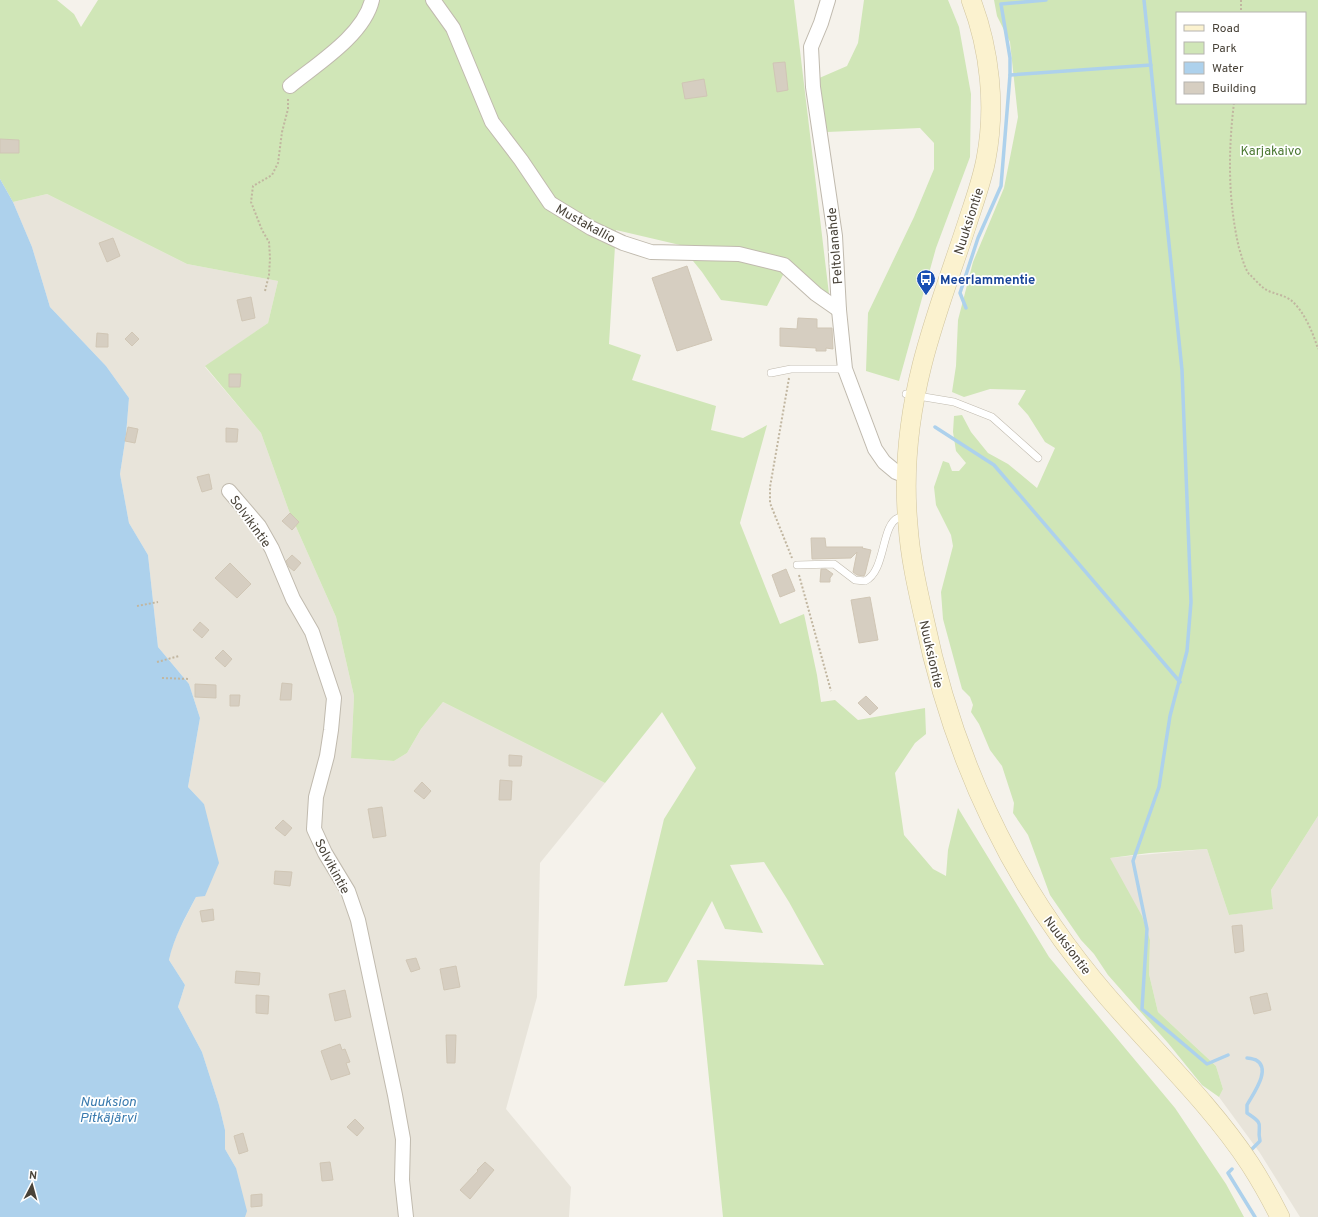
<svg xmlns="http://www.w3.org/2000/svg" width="1318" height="1217" viewBox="0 0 1318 1217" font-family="Overpass,sans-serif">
<rect width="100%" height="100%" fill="#f5f2eb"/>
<!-- residential -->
<g fill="#e8e4da">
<path d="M47,194L187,264L278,281L268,323L205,367L261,433L289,511L336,617L354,696L351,758L394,761L407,753L421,729L443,702L605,783L540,863L537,997L506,1109L571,1187L569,1217H229L236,1168L225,1149V1130L219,1105L202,1052L178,1007L185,985L169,960L172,947L179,930L196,897L204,804L188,787L200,718L189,684L158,647L148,555L129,523L120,474L126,435L129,398L106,366L50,307L32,247L13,202Z"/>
<path d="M1318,816V1217H1300L1260,1153L1219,1097L1223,1089L1216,1066L1158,1012L1149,974L1150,940L1109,858L1207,849L1229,915L1273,908L1271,890Z"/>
</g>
<!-- green -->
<g fill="#d0e6b7" fill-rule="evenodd">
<path d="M0,0H57L74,14L81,27L98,0H794L831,311L784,273L767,306L721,300L702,272L680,245L616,230L609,344L641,355L632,380L716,406L711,430L743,438L767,425L740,523L780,624L804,614L817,675L821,702L835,700L858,720L925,708L926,734L915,743L895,773L904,835L933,869L946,876L948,850L958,808L1049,957L1175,1108L1226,1184L1244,1217H723L697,960L824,965L789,902L764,862L730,865L763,933L725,929L712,901L667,982L624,986L664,819L696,768L662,712L605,783L443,702L421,729L407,753L394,761L351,758L354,696L336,617L289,511L261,433L205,366L268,323L278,281L187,264L47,194L13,202L0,179Z"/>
<path d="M864,0H948L959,27L971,94L970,157L936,248L899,381L866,371L868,313L914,217L934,169V143L920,128L827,132L817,79L847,66L858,43Z"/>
<path d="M994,0H1318V816L1271,890L1273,909L1229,915L1207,849L1149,853L1110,858L1142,916L1150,940L1149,974L1158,1012L1216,1066L1223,1089L1219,1097L1202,1085L1168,1043L1108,975L1094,954L1081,940L1050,895L1028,835L1013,813L1014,803L1002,766L990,750L979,724L971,712L973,705L970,697L962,689L943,619L941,592L953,546L951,535L936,505L934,487L943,461L949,463L952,471H959L966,463L956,451L953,432L954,416L962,415L971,432L988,453L1008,464L1037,488L1055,448L1045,442L1028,415L1018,404L1026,390L990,389L964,397L952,392L956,366L958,320L973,262L1004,188L1018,117L1010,42L997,16ZM1177,13H1305V103H1177Z"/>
</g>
<!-- water -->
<path fill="#add1ec" d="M0,179L13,202L32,247L50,307L106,366L129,398L126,435L120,474L129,523L148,555L158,647L189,684L200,718L188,787L204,804L219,863L205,896L196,897C185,918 174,937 169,960L185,985L178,1007L202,1052L219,1105L225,1130V1149L236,1168L247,1211L245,1217H0Z"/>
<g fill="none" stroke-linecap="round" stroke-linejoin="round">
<!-- stream -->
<g stroke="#add1ec" stroke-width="3.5">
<path d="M1144,0L1182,370L1191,602L1187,651L1170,716L1159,787L1133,861L1147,929L1142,1009L1207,1064L1228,1055"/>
<path d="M1010,75L1151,65"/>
<path d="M966,308L960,293L978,238L1001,186L1010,75V58L1001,4L1046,0"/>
<path d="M935,427L994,465L1180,682"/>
<path d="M1247,1058C1250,1058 1253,1059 1256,1060C1272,1069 1253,1094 1247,1105V1113C1267,1126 1256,1123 1260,1141L1252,1149"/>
<path d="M1232,1169L1228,1173L1255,1217"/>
</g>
</g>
<!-- building -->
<g fill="#d6cec1" stroke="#d0c6b5">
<path d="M785,62L788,90L777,92L773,63Z"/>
<path d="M704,79L707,96L685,99L682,83Z"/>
<path d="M0,139L19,140V153H0Z"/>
<path d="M113,238L120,256L107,262L99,243Z"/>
<path d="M687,266L712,340L677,351L652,278Z"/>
<path d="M251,297L255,318L242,321L237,300Z"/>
<path d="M798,318L817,319V328H832L833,349L826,348V351H816V348L780,346V328L797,329Z"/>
<path d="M132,332L139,339L132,346L125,339Z"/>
<path d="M97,333L108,334V347H96Z"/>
<path d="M229,374H241L240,387H229Z"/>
<path d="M128,427L138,429L135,443L125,441Z"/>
<path d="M226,428L238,429L237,442H226Z"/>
<path d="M209,474L212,489L202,492L197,477Z"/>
<path d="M290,513L299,522L292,530L282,521Z"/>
<path d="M811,538H825L826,547H863L862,548L871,550L865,574L864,576L857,575L853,572L857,552L851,558L812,559Z"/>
<path d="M292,555L301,563L294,571L289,567L286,561Z"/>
<path d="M230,563L251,584L237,598L215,578Z"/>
<path d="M786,569L795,591L780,597L772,575Z"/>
<path d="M821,569H826L833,574L830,578V582H820Z"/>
<path d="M870,597L878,640L859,643L851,600Z"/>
<path d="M200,622L209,630L202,638L193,630Z"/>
<path d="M223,650L232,659L225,667L215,658Z"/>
<path d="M282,683L292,684L291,700H280Z"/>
<path d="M195,684L216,685V698L195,697Z"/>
<path d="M230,695H240L239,706H230Z"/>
<path d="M866,696L878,708L870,715L858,703Z"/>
<path d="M509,755L522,756L521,766H509Z"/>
<path d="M500,780L512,781L511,800H499Z"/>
<path d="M422,782L431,791L424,799L414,791Z"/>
<path d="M382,807L386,836L373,838L368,809Z"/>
<path d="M283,820L292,828L285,836L275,828Z"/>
<path d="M275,871L292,872L290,886L274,884Z"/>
<path d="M213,909L214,920L202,922L200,911Z"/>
<path d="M1242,925L1244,951L1235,953L1232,926Z"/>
<path d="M416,958L420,969L411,972L406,960Z"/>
<path d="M456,966L460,987L444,990L440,969Z"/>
<path d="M236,971L260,973L259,985L235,983Z"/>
<path d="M345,990L351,1017L335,1021L329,994Z"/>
<path d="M1267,993L1271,1010L1254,1014L1250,997Z"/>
<path d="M256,995L269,996L268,1014L256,1013Z"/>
<path d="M446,1035H456L455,1063H447Z"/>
<path d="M340,1044L342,1050L345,1049L350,1062L346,1063L350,1074L331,1080L321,1051Z"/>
<path d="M355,1119L364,1128L357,1136L347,1127Z"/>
<path d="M243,1133L248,1151L239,1154L234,1136Z"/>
<path d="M330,1162L333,1180L322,1181L320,1163Z"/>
<path d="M485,1162L494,1170L470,1199L460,1190L478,1171L477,1170Z"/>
<path d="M262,1194V1206L251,1207V1195Z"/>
</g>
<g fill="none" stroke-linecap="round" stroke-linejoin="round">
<defs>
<g id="lane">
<path d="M771,373L791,369H845"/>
<path d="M906,394L954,402L992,417L1038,458"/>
<path d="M797,565L834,564L855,580L865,581C886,571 881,525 898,518C900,517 904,517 907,516"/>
</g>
<g id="street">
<path d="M433,0L453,28L492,122L521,160L550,203L591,228L623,243L651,252L739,254L784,265L816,294L839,310"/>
<path d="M828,0L821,23L811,47L813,87L835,236L839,310L845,369L875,449L884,462L896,472L906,476"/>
<path d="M290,86C317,64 364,35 372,0"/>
<path d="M229,491L259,526L272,549L293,599L312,632L334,698L331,730L327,756L316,797L314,829L325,853L348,891L358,920L395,1095L403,1139L402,1180L406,1217"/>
</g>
<path id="secondary" d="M971,0C990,50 996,107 986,159C982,181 974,202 967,224C952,270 934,317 922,365C909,417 903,471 908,525C910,556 917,587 924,618C953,759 1012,886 1106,995C1154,1051 1210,1103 1250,1164C1261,1181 1271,1199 1280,1217"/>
</defs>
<!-- lane casing -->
<use href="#lane" stroke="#c0baae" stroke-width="8"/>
<!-- street casing -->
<use href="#street" stroke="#c0baae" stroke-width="16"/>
<!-- secondary casing -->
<use href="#secondary" stroke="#d1c59e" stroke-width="20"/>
<!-- path -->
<g stroke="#c1b6a0" stroke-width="2" stroke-dasharray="2 2" stroke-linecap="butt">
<path d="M1241,0V13"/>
<path d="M1234,103C1228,151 1228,201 1239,248C1242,257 1244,267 1249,274C1254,278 1259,285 1265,289C1273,294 1285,295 1292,301C1305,313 1313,333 1318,349"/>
<path d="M265,291L269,275L270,258L269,242L262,230L251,202L253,186L272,175L278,163L282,132L288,109V99"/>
<path d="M789,378L770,487V503L792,558"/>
<path d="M799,575L831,691"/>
<path d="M137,606L158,602"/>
<path d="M157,662L179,656"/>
<path d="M162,678L190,679"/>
</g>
<!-- lane -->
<use href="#lane" stroke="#fff" stroke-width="7"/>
<!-- street -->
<use href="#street" stroke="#fff" stroke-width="14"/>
<!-- secondary -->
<use href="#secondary" stroke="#fbf2cf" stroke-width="19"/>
</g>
<!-- icons -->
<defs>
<symbol id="bus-pin" viewBox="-11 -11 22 30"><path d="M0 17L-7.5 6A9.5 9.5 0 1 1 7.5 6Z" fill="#1a4fb4" stroke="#fff"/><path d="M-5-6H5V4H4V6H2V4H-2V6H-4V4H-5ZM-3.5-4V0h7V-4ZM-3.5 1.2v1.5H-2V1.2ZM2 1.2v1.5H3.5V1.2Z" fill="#fff"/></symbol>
</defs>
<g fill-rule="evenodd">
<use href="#bus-pin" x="915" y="268" width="22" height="30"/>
</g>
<g text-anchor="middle" stroke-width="3.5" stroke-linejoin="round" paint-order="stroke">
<!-- park labels -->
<g font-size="13" fill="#497730" stroke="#fff">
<text x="1271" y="155">Karjakaivo</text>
</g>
<!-- street labels -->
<g font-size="13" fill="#494339" stroke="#fff">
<text transform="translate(968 221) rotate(-72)" y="5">Nuuksiontie</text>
<text transform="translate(586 223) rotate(29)" y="5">Mustakallio</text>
<text transform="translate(834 246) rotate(-95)" y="5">Peltolanahde</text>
<text transform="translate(251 521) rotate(54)" y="5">Solvikintie</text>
<text transform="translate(932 654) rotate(77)" y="5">Nuuksiontie</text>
<text transform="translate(333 866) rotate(62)" y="5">Solvikintie</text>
<text transform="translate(1068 945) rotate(53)" y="5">Nuuksiontie</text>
</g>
<!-- transit labels -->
<g font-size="13" font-weight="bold" fill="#164399" stroke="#fff" text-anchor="start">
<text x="940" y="284">Meerlammentie</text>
</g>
<!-- water labels -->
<g font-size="14" font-style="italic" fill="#397aae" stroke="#fff">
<text x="108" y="1106">Nuuksion<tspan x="108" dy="16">Pitkäjärvi</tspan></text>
</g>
</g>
<!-- legend -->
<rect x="1176" y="12" width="130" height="92" fill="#ffffff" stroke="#b6b4b0"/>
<rect x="1184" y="25" width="20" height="6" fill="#fbf2cf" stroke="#b6b4b0"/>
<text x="1212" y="32" font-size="12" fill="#494339">Road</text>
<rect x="1184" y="42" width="20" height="12" fill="#d0e6b7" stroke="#b6b4b0"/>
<text x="1212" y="52" font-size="12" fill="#494339">Park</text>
<rect x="1184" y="62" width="20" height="12" fill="#add1ec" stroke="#b6b4b0"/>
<text x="1212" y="72" font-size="12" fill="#494339">Water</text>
<rect x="1184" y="82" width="20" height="12" fill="#d6cec1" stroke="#b6b4b0"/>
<text x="1212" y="92" font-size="12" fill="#494339">Building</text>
<!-- north arrow -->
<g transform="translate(32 1185) rotate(6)" stroke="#ffffff" stroke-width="3" paint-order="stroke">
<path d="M0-3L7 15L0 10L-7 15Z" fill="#494339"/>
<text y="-6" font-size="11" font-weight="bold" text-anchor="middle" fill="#494339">N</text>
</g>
</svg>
